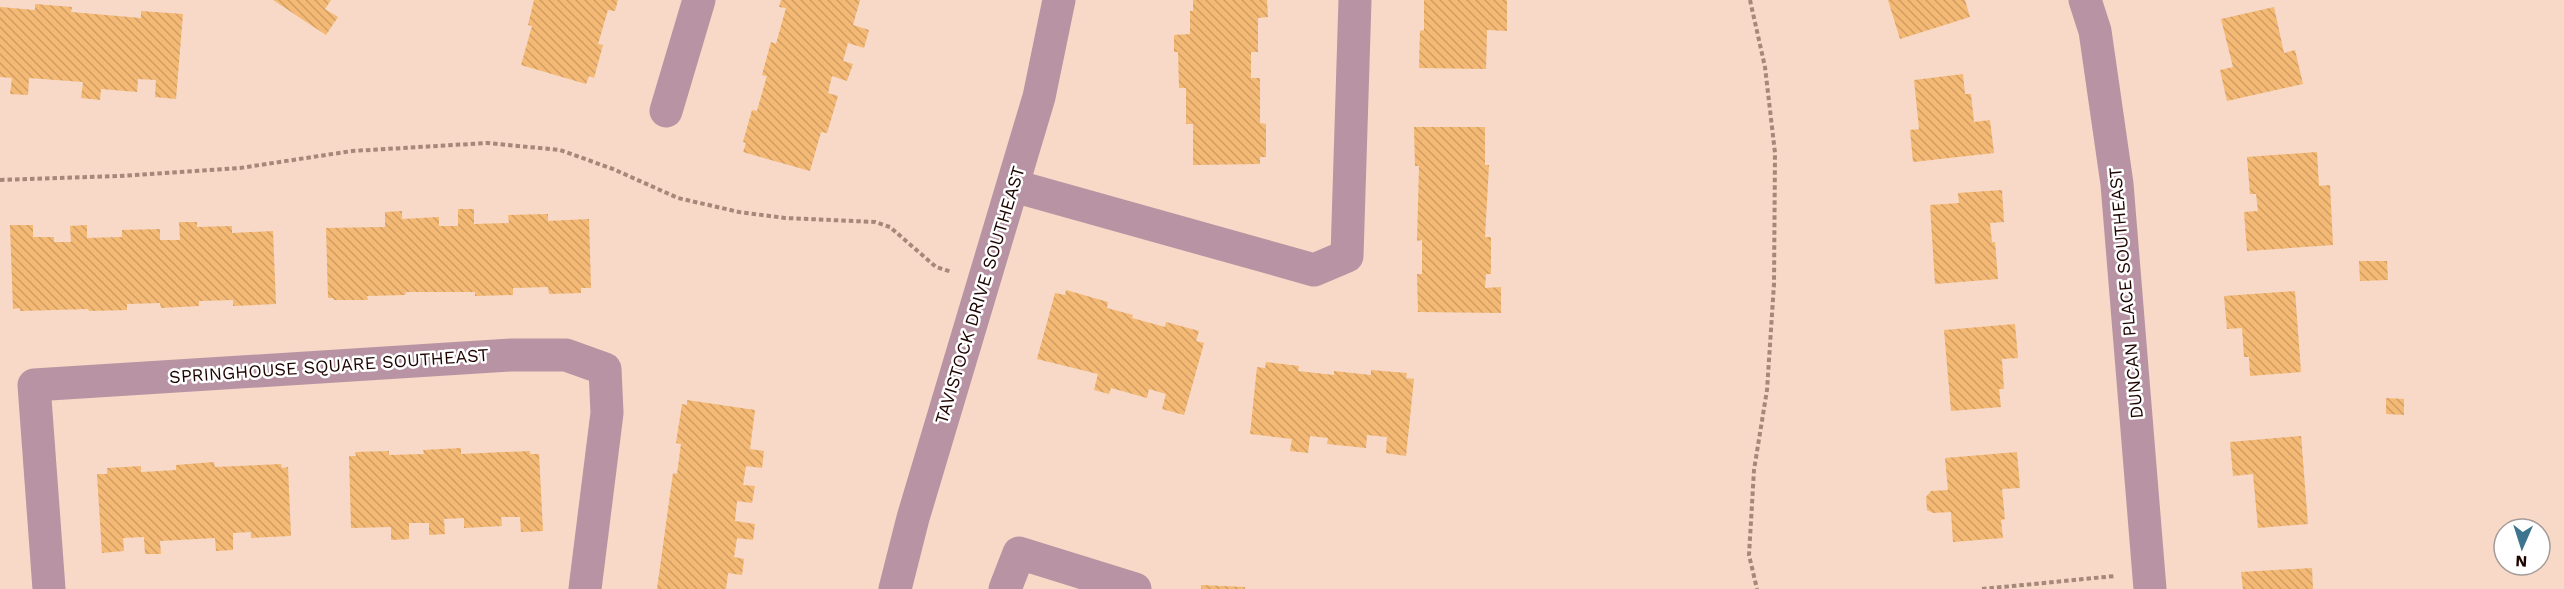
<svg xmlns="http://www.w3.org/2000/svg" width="2564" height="589" viewBox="0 0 2564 589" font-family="'Work Sans',sans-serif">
<defs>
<pattern id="building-back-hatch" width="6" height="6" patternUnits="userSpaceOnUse" patternTransform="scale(1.5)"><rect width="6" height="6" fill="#f3b975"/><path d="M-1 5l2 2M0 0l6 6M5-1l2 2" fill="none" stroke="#d09d63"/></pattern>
</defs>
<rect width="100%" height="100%" fill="#f8d8c6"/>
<!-- building -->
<g fill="url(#building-back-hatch)">
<path d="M273,0H331L325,9L338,17L326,35Z"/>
<path d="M534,0H618L615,11L608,10L598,44L603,45L594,78L589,76L586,84L521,65L532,26L528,25Z"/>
<path d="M781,0H860L853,25L869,30L864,48L848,43L843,61L853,64L847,81L832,76L828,93L838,96L827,133L821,132L810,171L743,152L746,143L743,142L752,110L757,111L766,79L767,76L762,75L771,42L776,44L786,8L779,7Z"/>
<path d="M1193,0H1267L1268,17L1258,18V52H1251V78H1260V123L1266,124V157H1260V164L1193,165V124H1186V88H1179L1178,52H1174V35L1190,34V11H1193Z"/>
<path d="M1424,0H1507V31L1487,30L1486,69L1419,68L1420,31L1424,30Z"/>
<path d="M1888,0H1965L1970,17L1900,39Z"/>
<path d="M35,4L72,7L71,12L141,18V11L183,14L176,99L155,97L156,80L138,79L137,92L101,89L100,100L81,98L83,82L29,78L28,95L10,94L12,78L0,77V7L35,10Z"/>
<path d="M2274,7L2284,53L2295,50L2303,84L2227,101L2220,70L2233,67L2221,19Z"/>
<path d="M1963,74L1965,94H1971L1974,122L1990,120L1994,153L1913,162L1910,130L1919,129L1914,80Z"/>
<path d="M1414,127H1485V165H1489L1485,237H1491V274H1486L1485,288L1501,287V313L1418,312L1417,274H1422V240L1417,241L1419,166H1415Z"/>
<path d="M2317,152L2319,186L2330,185L2333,245L2247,251L2244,212L2258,211L2256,194H2250L2247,157Z"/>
<path d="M2002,190L2004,222L1990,223L1992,242H1995L1998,279L1935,284L1930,205L1959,203L1958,193Z"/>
<path d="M458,209H474V224L509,223L508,215L548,214V221L589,219L591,288H581V293L549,294L548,287L513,288V295L475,296V292H406L405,295L367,296L368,300H334L333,298H328L326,228L385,227V212L402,211V219L439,217V226H458Z"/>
<path d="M179,222H197V227L232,226V233L273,231L276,304L233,306V300L199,301V306L161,308L160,303L127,304V310L89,311L88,309L20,311V308L13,309L10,225H33V237H54V242H71L70,226L87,225V238L122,237V230L160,229V240H180Z"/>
<path d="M2359,261H2387L2388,280L2360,281Z"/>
<path d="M1066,290L1108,302L1107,308L1133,315L1132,318L1165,327L1166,322L1199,331L1196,341L1204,343L1184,415L1162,409L1166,394L1149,389L1147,398L1111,388L1109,394L1094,390L1098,374L1037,359L1055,293L1065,295Z"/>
<path d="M2295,291L2301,372L2250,376L2249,357H2244L2242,328L2227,329L2224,296Z"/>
<path d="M2015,324L2018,358L2002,359L2004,389H1999L2001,407L1951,411L1944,330Z"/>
<path d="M1266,362L1299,366L1298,371L1334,375V371L1371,375V370L1407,373L1406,378L1414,379L1406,456L1386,453L1387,437L1367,435L1366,448L1327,444L1328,438L1310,436L1308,453L1290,451L1292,439L1250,434L1257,367L1265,368Z"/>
<path d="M2386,398L2404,399V415L2386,414Z"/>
<path d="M687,400L755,410L750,449L764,451L762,468L746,466L743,485L755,486L752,503L737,501L735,521L755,524L753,540L737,538L734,557L744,559L742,575L728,573L726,589H657L673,473L677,474L681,444L676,443L682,404L687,405Z"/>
<path d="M2301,436L2308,524L2258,528L2253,474L2233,476L2230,442Z"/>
<path d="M461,448V454L530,451V454H539L543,531L521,532L520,517H501L502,526L464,528V518L444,519L445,534L429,535V523H409V539L391,540V527L351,528L349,456H356L355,452L389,451V455L424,454L423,450Z"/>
<path d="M2017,452L2020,488L2002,489L2005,519L2001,520L2003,538L1953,542L1951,512L1933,513L1927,510L1926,497L1931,491L1948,490L1945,458Z"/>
<path d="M214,462L215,467L281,464L282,468L288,467L291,536L251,538V532L233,533V550L216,551L215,538L160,541L161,554H145L144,537L123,538L124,551L102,553L97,474H107V468L141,466V472L176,470V465Z"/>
<path d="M2312,568L2313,589H2243L2241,572Z"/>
<path d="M1201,585L1245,587V589H1201Z"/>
</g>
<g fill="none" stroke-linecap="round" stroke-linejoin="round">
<!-- path -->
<g stroke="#a6887b" stroke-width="4" stroke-dasharray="4.5 3" stroke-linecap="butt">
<path d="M1750,0L1765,67L1775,153L1774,284L1767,390L1754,470L1749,555L1757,589"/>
<path d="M0,180L119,176L240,168L352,151L487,143L560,150L613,169L678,198L739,212L785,218L875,222L890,227L936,267L952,272"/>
<path d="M1982,589L2115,576"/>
</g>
<!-- minor -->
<g stroke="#b793a3" stroke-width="33">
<path d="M2085,0L2095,31L2117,184L2150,589"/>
<path d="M666,111L699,0"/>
<path d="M1014,186L1314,270L1347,256L1355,0"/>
<path d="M49,589L34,385L511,355H566L605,369L607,413L585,589"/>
<path d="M895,589L913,518L1039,97L1059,0"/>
<path d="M1005,589L1019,553L1135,589"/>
</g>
</g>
<g text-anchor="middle" stroke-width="5" stroke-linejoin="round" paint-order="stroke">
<!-- street labels -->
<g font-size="18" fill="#1e0400" stroke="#fff">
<text transform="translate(2126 293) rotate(-95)" y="6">DUNCAN PLACE SOUTHEAST</text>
<text transform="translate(980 295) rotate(-73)" y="6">TAVISTOCK DRIVE SOUTHEAST</text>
<text transform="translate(329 366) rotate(-4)" y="6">SPRINGHOUSE SQUARE SOUTHEAST</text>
</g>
</g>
<!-- north arrow -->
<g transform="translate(2522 547) rotate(183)"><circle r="28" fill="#ffffff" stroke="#a59b99" stroke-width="1.5"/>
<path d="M0-4.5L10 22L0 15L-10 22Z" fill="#3d758f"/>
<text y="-9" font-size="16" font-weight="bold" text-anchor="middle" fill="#1e0400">N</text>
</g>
</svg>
